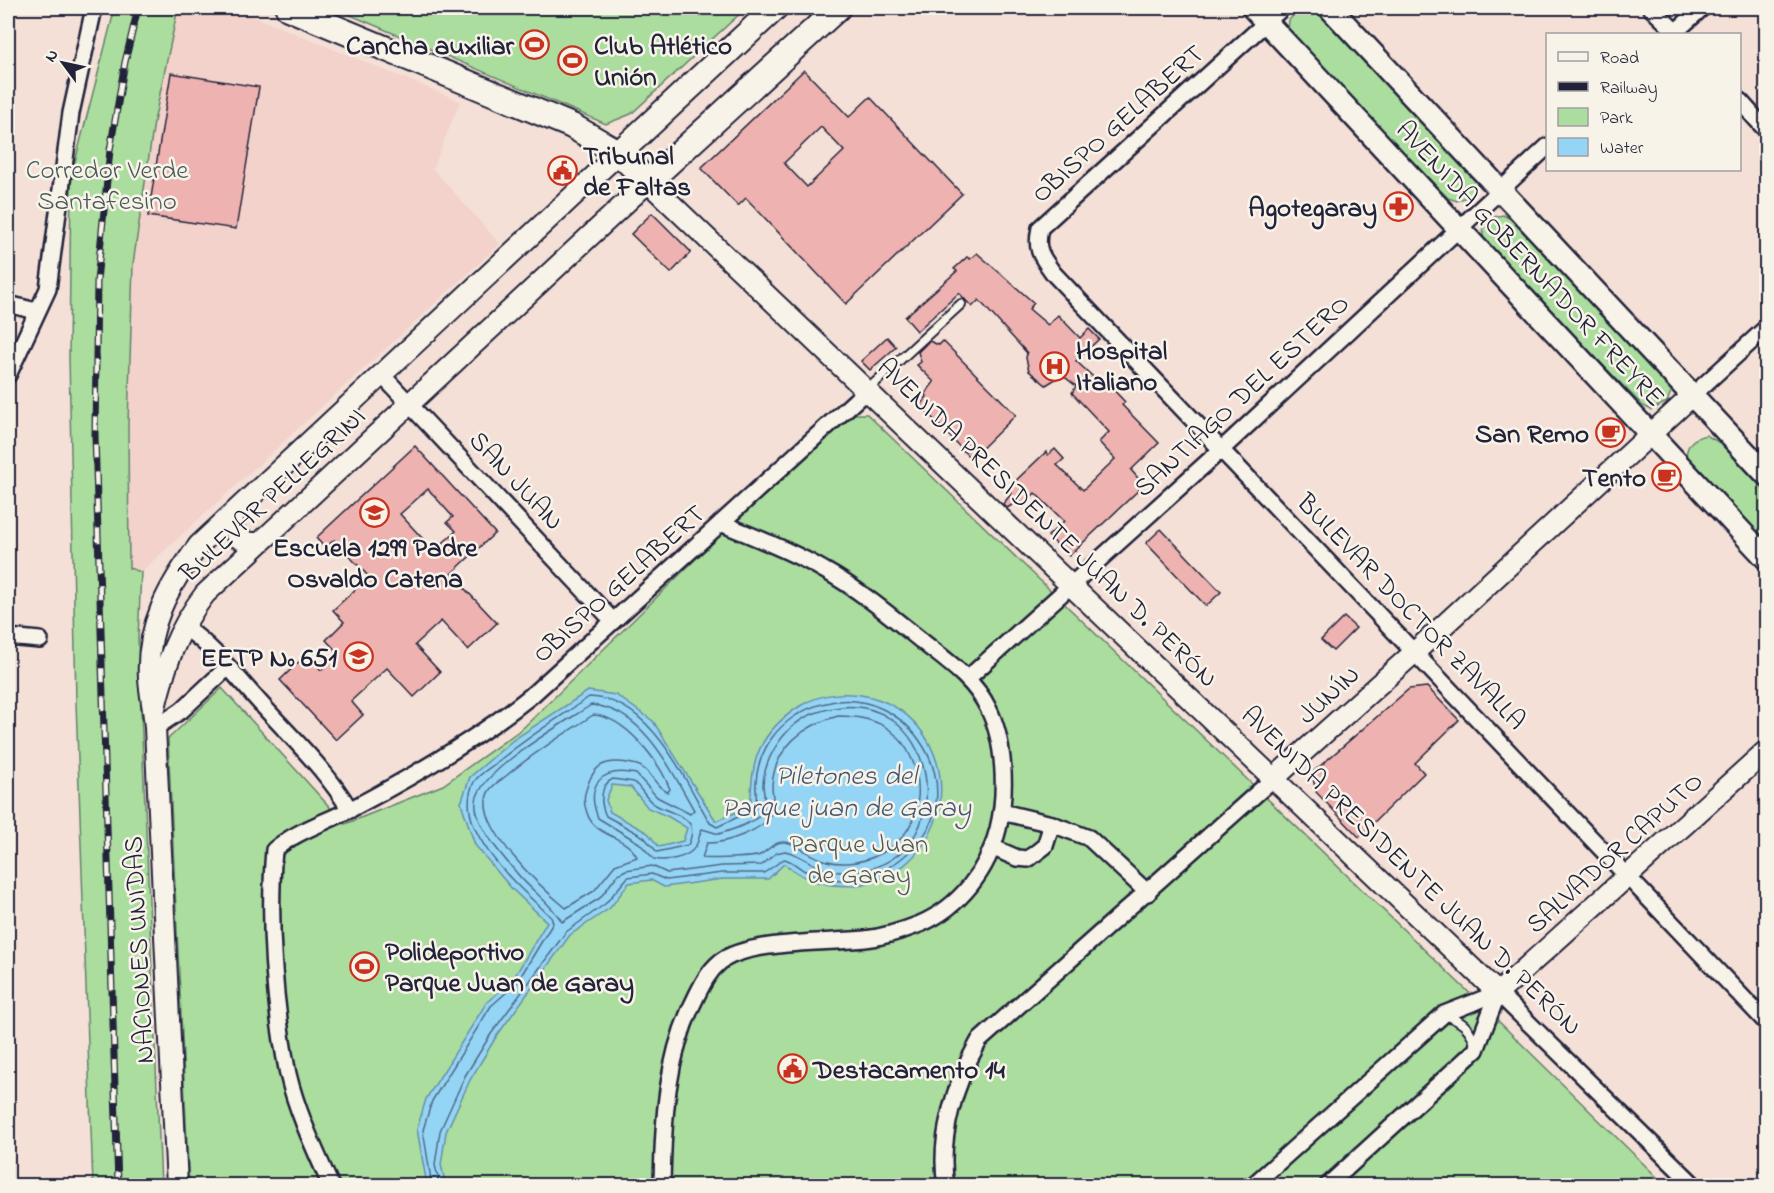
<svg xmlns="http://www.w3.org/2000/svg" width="1774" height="1193" viewBox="0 0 1774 1193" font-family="'Indie Flower',sans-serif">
<rect width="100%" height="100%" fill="#f4e0d7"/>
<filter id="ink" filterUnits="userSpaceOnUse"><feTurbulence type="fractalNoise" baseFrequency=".0167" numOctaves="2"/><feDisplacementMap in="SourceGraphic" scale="12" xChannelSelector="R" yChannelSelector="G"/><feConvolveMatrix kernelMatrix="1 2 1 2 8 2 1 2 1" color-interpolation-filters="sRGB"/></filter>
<g filter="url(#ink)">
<!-- built -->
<path fill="#f2d2cb" d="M178,8H233L460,101L433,169L500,244L141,572L129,568L128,424L133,264L154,122Z"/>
<!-- green -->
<g fill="#aadd9e" stroke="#66806c" stroke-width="1.5">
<path d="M115,8H178L154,122L133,264L128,424L129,568L141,572L138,640L161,1185L93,1186L76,702L69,356L71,177Z"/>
<path d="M334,8H746L631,114L606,124Z"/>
<path d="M1300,8H1311L1322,14L1479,178L1473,194L1457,201L1448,198L1294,40L1288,31L1289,20Z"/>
<path d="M1503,215L1517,222L1673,387L1667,402L1651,410L1643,406L1488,248L1483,239V228L1494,217Z"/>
<path d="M850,414H867L1484,1007L1665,1185H189L168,739L222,688L345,824L443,785L523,728L706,549Z"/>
<path d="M1706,435L1720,443L1766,492V546L1686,459C1686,445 1692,438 1706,435Z"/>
</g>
<!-- water -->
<path fill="#94d4f5" stroke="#668dab" stroke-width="1.5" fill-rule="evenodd" d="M588,691L616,695L653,721L716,821L751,806C750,759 760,732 800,706C820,693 848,691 871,697C893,703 912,716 925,736C972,811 907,903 821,883C807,880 796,872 784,864L768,879H723L664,887L651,880L629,883L610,908L570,935L496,1037L470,1080L446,1132L441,1165L446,1185H427L417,1129L426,1099L487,1002L512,981L547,922L512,889L475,845L461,803L470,777L513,740ZM612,785L631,787L648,808L669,817L687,828L683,841L659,847L648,833L610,812L606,800Z"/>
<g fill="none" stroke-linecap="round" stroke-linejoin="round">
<!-- shore -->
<g stroke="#506985" stroke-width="1.5">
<path d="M591,705C644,709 670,769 694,810L690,814L657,797L636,774C601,767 585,784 598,818L639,843L654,859C665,862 689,858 695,847C699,842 699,834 702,829L719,834C731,830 752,824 760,815C768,807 763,793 763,784C765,755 787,723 815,713C941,669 973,870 844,872C816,873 806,855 785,851L776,853L762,865L722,866L667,873L652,866L626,870L618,874L600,898L562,922C551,903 530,890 516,872C502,856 473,823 476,801C480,770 564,723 591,705Z"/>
<path d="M593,715C625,716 659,761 670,789L668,792C655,788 651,769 637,765C626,762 610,760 600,766C592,772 589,781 586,790C583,798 584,805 587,813C595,838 627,835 637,857L615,865L594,891L566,908C544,890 470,823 489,791C492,785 501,780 506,776C533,753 563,735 593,715Z"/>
<path d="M838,716C856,716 875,719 890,730C929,761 929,829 882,853C860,865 834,867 812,855C802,851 795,842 784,842C773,842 769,850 760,855C755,858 710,859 702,858L707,843C724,844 765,830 772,813C775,804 772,794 772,785C775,747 804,725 838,716Z"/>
<path d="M613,779L634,782C641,788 647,800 654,804C673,816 702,815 688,845L657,852L644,837L606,816C600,804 599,785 613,779Z"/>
<path d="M432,1186L423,1130L432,1101L491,1006L516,984L553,923L551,917C520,888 450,829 474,782C478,775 488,769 495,764C524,739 557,719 589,697C651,698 683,777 710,823L717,827L755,809C758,800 755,791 756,782C757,767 763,751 771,739C783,722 802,709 822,704C909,680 978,793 908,853C890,869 868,880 843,880C830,880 815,876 803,870C797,866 791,860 784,859L764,873H722L666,880L652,874L628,877L605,904L566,932L491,1034L465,1076L440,1131L435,1165L440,1186"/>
</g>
</g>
<!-- building -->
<g fill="#eeb2b0" stroke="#22223b" stroke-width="1.5" fill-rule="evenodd">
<path d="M804,70L849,117L870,97L962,194L846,304L746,198L738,206L701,168ZM821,127L844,151L807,187L784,163Z"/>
<path d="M171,73L259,87L236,229L148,216Z"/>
<path d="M652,213L691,252L671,273L631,234Z"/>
<path d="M977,253L1034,303L1029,309L1048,325L1058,315L1080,338L1089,329L1099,339L1076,361L1104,387L1107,383L1125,402L1122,405L1159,443L1131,470L1144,485L1069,556L1048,536L1064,521L1035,493L1023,505L1019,501L1007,508L1003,504L1012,493L1008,488L1046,452L1048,455L1055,449L1064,459L1057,465L1083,490L1115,459L1099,442L1109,432L1072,393L1076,386L1062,375L1046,385L1029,371L1026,358L1027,353L979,300L972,307L959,293L917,331L905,317L957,271L954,269L967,257L970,259Z"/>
<path d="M887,337L896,347L870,370L861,361Z"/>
<path d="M929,341L939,345L943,341L1016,415L971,459L921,406L927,396L925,394L934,382L917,365L921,362L918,352Z"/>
<path d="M415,446L495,533L451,574L497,623L468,650L441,621L415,645L440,672L414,697L387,668L351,701L363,715L336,740L280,680L307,654L321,670L339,654L326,640L344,622L333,610L369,577L334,540L325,548L316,538ZM428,489L453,517L447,522L456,531L434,551L400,514Z"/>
<path d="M1161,529L1221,592L1206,606L1146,543Z"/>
<path d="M1344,617L1356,628L1333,651L1321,640Z"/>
<path d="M1427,687L1459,720L1415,763L1424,773L1359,837L1316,792L1312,773L1409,689Z"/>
</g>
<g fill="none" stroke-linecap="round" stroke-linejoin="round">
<defs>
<g id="service">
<path d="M867,390L961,304"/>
<path d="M1444,1014C1460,1021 1472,1027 1475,1046"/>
</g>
<g id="minor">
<path d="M1282,8L1040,228C1035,250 1041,256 1054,274L1766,1022"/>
<path d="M1651,8L1678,34"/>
<path d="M1673,34L1702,8"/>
<path d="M1740,101L1766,130"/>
<path d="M8,304L36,311"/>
<path d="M8,375L48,289L71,113L94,8"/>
<path d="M382,375L613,621"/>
<path d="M1693,395L1766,328"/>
<path d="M183,626C214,647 239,680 264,707C294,740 327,771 350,810"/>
<path d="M8,637L40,640"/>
<path d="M968,678L1222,449L1548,146"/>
<path d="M155,728L182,710L228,667"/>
<path d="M1002,812L1052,824L1089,838L1148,893"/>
<path d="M994,848L1017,858L1028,859L1045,846L1052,824"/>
<path d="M1498,993L1695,1186"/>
<path d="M331,1186C315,1150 297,1112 288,1074C274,1006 268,919 274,850C296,831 325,823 351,809C414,776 476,740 532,695L867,390"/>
<path d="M662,1186C663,1121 666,1054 697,995C703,983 709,971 720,962C747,940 829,943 865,939C884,937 902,931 920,924C960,907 988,870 998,829C1007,793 1005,741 988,708C975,681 951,664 928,646C894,619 862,591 824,570C792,551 756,538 721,523"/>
<path d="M946,1186C938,1137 955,1083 979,1041L1273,779"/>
<path d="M1252,1186L1444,1014L1498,993"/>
<path d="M1327,1186L1476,1050L1498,993"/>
</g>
<g id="tertiary">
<path d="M234,513L232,524L237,537L249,543H259"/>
<path d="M154,712C164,668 177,630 205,594L648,182L1498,993L1766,751"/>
<path d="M1273,779L1416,651L1693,395"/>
<path d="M177,1186L155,728C154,711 150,695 149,678C146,626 169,585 199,545L619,153"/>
</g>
<g id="secondary">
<path d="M1253,8L1766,558"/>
<path d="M1330,8L1766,474"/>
</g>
<g id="primary">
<path d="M288,8L572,126L619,153L648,182L838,8"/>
<path d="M619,153L775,8"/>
</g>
</defs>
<!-- service casing -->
<use href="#service" stroke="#22223b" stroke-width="12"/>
<!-- minor casing -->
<use href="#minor" stroke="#22223b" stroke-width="20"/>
<!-- tertiary casing -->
<use href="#tertiary" stroke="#22223b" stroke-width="24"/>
<!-- secondary casing -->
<use href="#secondary" stroke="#22223b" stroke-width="26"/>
<!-- primary casing -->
<use href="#primary" stroke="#22223b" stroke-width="28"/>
<!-- service -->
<use href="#service" stroke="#f7f3e8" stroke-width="8"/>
<!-- minor -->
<use href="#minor" stroke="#f7f3e8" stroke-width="15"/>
<!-- tertiary -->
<use href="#tertiary" stroke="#f7f3e8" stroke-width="20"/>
<!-- secondary -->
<use href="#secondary" stroke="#f7f3e8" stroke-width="21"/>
<!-- primary -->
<use href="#primary" stroke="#f7f3e8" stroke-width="24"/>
<defs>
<path id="rail" d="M118,1186L95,435L97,281L110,150L125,62L138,8"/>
</defs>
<!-- rail casing -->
<use href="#rail" stroke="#22223b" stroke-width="7"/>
<!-- rail -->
<use href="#rail" stroke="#f7f3e8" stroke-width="4.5" stroke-dasharray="14" stroke-linecap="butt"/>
</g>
</g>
<!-- icons -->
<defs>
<symbol id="stadium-ring" viewBox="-11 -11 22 22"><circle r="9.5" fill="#f7f3e8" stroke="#c8321e" stroke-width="1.5"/><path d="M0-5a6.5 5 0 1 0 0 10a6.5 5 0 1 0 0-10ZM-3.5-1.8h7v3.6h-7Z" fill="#c8321e"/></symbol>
<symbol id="civic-ring" viewBox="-11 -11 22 22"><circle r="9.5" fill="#f7f3e8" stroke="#c8321e" stroke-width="1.5"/><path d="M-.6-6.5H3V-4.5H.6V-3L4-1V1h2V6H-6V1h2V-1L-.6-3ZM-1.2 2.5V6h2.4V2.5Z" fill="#c8321e"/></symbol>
<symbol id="pharmacy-ring" viewBox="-11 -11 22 22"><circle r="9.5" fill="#f7f3e8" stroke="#c8321e" stroke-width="1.5"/><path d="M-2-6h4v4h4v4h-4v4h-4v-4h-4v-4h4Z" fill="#c8321e"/></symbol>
<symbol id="hospital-ring" viewBox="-11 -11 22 22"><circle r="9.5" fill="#f7f3e8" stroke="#c8321e" stroke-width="1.5"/><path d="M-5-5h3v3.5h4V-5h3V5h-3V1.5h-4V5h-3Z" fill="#c8321e"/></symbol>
<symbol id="cafe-ring" viewBox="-11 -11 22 22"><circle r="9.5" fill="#f7f3e8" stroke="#c8321e" stroke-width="1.5"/><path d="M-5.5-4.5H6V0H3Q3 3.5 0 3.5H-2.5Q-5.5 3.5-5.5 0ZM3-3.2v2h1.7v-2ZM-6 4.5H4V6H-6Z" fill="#c8321e"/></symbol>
<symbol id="school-ring" viewBox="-11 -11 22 22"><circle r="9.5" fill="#f7f3e8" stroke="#c8321e" stroke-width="1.5"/><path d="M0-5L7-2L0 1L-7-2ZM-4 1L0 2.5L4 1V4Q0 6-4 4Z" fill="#c8321e"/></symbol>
</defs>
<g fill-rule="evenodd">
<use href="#stadium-ring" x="518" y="28" width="33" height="33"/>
<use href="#stadium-ring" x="556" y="44" width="33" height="33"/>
<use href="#civic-ring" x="546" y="154" width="33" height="33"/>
<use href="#pharmacy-ring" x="1382" y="190" width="33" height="33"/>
<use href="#hospital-ring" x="1038" y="350" width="33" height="33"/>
<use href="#cafe-ring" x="1594" y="416" width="33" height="33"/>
<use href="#cafe-ring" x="1650" y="460" width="33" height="33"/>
<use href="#school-ring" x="358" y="496" width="33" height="33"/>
<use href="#school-ring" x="342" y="640" width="33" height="33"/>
<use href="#stadium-ring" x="348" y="950" width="33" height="33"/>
<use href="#civic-ring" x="776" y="1052" width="33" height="33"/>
</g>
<g text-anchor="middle" stroke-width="5" stroke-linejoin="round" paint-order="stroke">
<!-- poi labels -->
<g font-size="27" font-weight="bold" fill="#22223b" stroke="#f7f3e8" text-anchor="end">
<text x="514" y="54">Cancha auxiliar</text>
<text x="594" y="54" text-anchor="start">Club Atlético<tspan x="594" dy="31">Unión</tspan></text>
<text x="583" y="164" text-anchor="start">Tribunal<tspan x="583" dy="31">de Faltas</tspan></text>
<text x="1377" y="216">Agotegaray</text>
<text x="1076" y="359" text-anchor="start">Hospital<tspan x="1076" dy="31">Italiano</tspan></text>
<text x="1589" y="442">San Remo</text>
<text x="1646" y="486">Tento</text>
<text x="375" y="556" text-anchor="middle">Escuela 1299 Padre<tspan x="375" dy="31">Osvaldo Catena</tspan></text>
<text x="337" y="666">EETP Nº 651</text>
<text x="385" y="960" text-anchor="start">Polideportivo<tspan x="385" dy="31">Parque Juan de Garay</tspan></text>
<text x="813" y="1078" text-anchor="start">Destacamento 14</text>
</g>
<!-- street labels -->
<g font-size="27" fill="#22223b" stroke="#f7f3e8">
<text transform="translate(1117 123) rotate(-42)" y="9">OBISPO GELABERT</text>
<text transform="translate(1531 263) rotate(47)" y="9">AVENIDA GOBERNADOR FREYRE</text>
<text transform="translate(1241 395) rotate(-43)" y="9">SANTIAGO DEL ESTERO</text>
<text transform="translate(517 480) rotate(47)" y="9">SAN JUAN</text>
<text transform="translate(272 494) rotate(-43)" y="9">BULEVAR PELLEGRINI</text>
<text transform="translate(1048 522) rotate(44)" y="9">AVENIDA PRESIDENTE JUAN D. PERÓN</text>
<text transform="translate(618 583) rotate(-42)" y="9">OBISPO GELABERT</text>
<text transform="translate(1412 611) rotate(46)" y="9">BULEVAR DOCTOR ZAVALLA</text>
<text transform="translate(1328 694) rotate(-42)" y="9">JUNÍN</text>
<text transform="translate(1614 852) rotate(-42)" y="9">SALVADOR CAPUTO</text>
<text transform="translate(1412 870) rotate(44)" y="9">AVENIDA PRESIDENTE JUAN D. PERÓN</text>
<text transform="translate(138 950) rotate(-93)" y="9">NACIONES UNIDAS</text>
</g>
<!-- park labels -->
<g font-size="27" fill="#4b5a59" stroke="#f7f3e8">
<text x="107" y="178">Corredor Verde<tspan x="107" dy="31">Santafesino</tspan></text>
<text x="859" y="852">Parque Juan<tspan x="859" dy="31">de Garay</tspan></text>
</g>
<!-- water labels -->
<g font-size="28" font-style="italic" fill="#445773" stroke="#f7f3e8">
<text x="846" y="784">Piletones del<tspan x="846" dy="32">Parque juan de Garay</tspan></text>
</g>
</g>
<!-- margin -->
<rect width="1774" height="1193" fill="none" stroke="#f7f3e8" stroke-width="30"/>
<rect x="15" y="15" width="1744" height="1163" fill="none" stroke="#22223b" stroke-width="2" filter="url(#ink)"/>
<!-- legend -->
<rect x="1546" y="33" width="195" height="138" fill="#f7f3e8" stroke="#a29fa3" stroke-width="1.5"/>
<rect x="1558" y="52" width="30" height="9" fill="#f7f3e8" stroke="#a29fa3" stroke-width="1.5"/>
<text x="1600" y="63" font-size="18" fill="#22223b">Road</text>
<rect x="1558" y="82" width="30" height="9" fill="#22223b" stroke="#a29fa3" stroke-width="1.5"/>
<text x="1600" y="93" font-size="18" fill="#22223b">Railway</text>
<rect x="1558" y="108" width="30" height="18" fill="#aadd9e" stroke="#a29fa3" stroke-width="1.5"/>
<text x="1600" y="123" font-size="18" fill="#22223b">Park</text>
<rect x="1558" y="138" width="30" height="18" fill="#94d4f5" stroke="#a29fa3" stroke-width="1.5"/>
<text x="1600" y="153" font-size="18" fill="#22223b">Water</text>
<!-- north arrow -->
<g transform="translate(63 63) rotate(303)" stroke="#f7f3e8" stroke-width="4.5" paint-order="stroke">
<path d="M0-4.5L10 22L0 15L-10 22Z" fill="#22223b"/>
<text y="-9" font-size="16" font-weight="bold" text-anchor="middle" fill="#22223b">N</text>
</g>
</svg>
